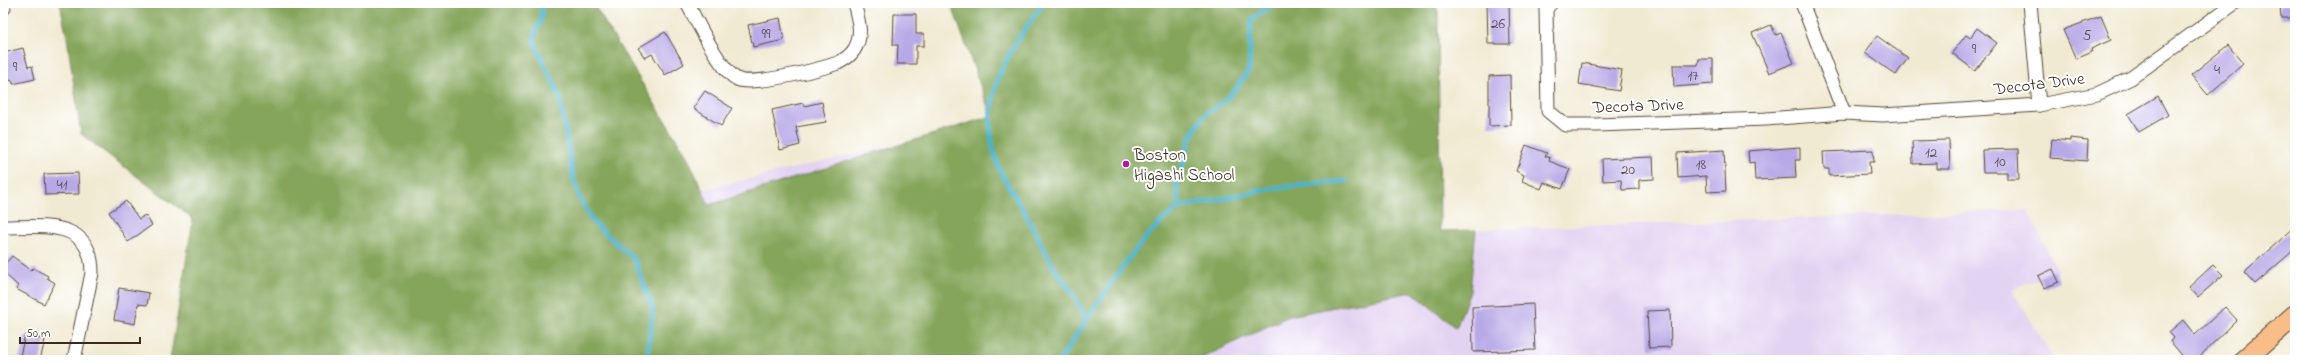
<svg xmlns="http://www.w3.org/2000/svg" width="2298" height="363" viewBox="0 0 2298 363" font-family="'Indie Flower',sans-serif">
<rect width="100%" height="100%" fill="#fff"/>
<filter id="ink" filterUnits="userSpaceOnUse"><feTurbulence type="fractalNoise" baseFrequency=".025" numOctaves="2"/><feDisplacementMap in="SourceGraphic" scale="8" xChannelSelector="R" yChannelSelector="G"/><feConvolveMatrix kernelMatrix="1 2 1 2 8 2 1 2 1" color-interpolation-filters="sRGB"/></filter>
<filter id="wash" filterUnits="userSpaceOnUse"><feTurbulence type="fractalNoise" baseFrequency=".012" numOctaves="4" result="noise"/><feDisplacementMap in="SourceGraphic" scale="16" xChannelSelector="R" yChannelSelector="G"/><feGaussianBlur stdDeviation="0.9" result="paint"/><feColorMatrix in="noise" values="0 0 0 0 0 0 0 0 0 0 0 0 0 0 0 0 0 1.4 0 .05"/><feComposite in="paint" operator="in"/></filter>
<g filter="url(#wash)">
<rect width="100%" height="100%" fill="#f1ead3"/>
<!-- built -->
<path fill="#e3d3f2" d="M951,3H1438L1441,231L2028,210L2058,272L2012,289L2054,360H327L332,276L898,144L991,116Z"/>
<!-- forest -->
<path fill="#84a55a" stroke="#60683c" d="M60,3H593L688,158L709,205L991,116L951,3H1435L1438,12L1440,231L1476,230L1470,292L1456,328L1412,292L1289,316L1198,360H170L193,219L81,134L67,38Z"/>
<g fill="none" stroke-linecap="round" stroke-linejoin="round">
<!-- stream -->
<g stroke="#4bb3ca" stroke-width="5">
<path d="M542,3L541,21L536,31L534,43L552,79L560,99L573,177L579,196L593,222L634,259L653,309L647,360"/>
<path d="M1044,3C1006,53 974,102 999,168C1006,184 1017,199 1026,215C1035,231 1043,248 1052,264C1064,283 1079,299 1086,321L1060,360"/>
<path d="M1179,207L1275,188L1346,181"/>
<path d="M1086,321C1113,280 1139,237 1179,207L1176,180L1181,172L1189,141L1196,128L1204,115L1223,102L1236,89L1249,70L1251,20L1271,6L1282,3"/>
</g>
</g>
<g id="blocks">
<!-- building -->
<g fill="#b7a9e7">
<path d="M1487,3H1509L1510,44H1488Z"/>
<path d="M2295,4V18H2281L2280,5Z"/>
<path d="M894,14H916V34H924V46H916V64H897L898,45H893Z"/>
<path d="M2101,16L2111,40L2091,49L2092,52L2076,59L2063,30Z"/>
<path d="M780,18L784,40L753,47L748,25Z"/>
<path d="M1771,25L1776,35L1781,33L1794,63L1769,73L1752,33Z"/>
<path d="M1977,28L1997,43L1975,71L1952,53L1966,35L1970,38Z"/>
<path d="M665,32L684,64L665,75L652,54L645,58L638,48Z"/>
<path d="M1877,36L1908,58L1896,75L1865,53Z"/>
<path d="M2228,45L2243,64L2208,95L2191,75Z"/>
<path d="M23,48L28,67L32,66L35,79L13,84L12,80L3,82V53Z"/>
<path d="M1699,59H1713V84L1674,87L1673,65H1698Z"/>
<path d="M1582,63L1622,70L1619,91L1579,84Z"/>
<path d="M1510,75L1511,125L1489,126V76Z"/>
<path d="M705,91L732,108L721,126L693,108Z"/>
<path d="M2158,96L2168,115L2139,132L2128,114Z"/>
<path d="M822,102L826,122L796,127L800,145L780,150L772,110L803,103L804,106Z"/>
<path d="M2070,138L2088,140L2087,161L2050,158L2052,139L2070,141Z"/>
<path d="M1949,140L1950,169H1937V163L1913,164L1912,141Z"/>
<path d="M1526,145L1547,153L1545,156L1550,158L1549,161L1570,169L1562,189L1544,182L1541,189L1522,181L1524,175L1516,171Z"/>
<path d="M1800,147V160H1795L1796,178L1755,180L1754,162L1749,163L1748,151Z"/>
<path d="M2018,149L2019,179H2007V172H1983L1982,150Z"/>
<path d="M1724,150L1726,191L1707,192L1706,176L1678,178L1677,153Z"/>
<path d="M1873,150L1874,162H1869L1870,174L1829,176V169H1824L1823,152Z"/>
<path d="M1653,157L1654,179L1639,180V189L1622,190L1621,180L1603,181L1602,159Z"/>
<path d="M78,173L79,194L45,195L44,174Z"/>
<path d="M126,201L139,219L145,215L152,225L128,242L109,212Z"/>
<path d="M2295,227V249L2255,284L2244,272Z"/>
<path d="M12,256L31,270L33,268L48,276L47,278L55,283L44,304L16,289L18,286L3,272V266Z"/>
<path d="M2213,265L2223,275L2198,297L2189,287Z"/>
<path d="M2053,269L2059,282L2044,288L2038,276Z"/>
<path d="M119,288L149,293L147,305L138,304L135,324L114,320Z"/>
<path d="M1533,304L1535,350L1473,352L1472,307Z"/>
<path d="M2225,307L2237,320L2196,360H2186L2170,341L2174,338L2169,332L2183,320L2195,335Z"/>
<path d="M1670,310L1671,347L1649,348L1647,311Z"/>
<path d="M25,335L45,340L40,360H19Z"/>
</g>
</g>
</g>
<g filter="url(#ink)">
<use href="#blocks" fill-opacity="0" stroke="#564739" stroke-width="1"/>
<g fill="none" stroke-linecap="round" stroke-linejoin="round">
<defs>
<g id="street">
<path d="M687,3C697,21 720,70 737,79C750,87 821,69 838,63C844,60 850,56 854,50C864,35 858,19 854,3"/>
<path d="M1551,3L1546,9L1548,111L1565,125H1596L1766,119L1844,113L1883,115L2039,105L2097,94L2131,78L2235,3"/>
<path d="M1802,3L1844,113"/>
<path d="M2030,3L2039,105"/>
<path d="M3,9L4,8"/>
<path d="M3,227C42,227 92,218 92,273L74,360"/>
</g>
<path id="primary" d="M2244,360L2295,315"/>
</defs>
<!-- street casing -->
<use href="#street" stroke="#564739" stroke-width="15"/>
<!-- primary casing -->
<use href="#primary" stroke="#564739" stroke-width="22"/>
<!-- street -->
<use href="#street" stroke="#fff" stroke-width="13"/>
<!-- primary -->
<use href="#primary" stroke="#f8bd88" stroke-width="20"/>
</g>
</g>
<!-- markers -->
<circle fill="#b5179e" stroke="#fff" stroke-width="1.5" cx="1126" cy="164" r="4"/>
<g text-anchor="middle" stroke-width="4" stroke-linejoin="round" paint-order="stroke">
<!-- number labels -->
<g font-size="15" fill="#5a4a50">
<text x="1498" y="28">26</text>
<text x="766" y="38">99</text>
<text x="2087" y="40">5</text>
<text x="1974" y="53">9</text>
<text x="15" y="71">9</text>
<text x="2217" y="74">4</text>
<text x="1693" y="80">17</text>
<text x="1931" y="157">12</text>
<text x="2000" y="166">10</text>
<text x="1701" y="169">18</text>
<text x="1628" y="174">20</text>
<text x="62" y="189">41</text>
</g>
<!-- street labels -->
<g font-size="17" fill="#3b2a1e" stroke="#fff">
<text transform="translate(2039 83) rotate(-7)" y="6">Decota Drive</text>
<text transform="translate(1638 105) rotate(-2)" y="6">Decota Drive</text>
</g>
<!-- poi labels -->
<g font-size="17" fill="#3b2a1e" stroke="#fff" text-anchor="start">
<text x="1134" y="160">Boston<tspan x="1134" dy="20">Higashi School</tspan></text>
</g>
</g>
<!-- margin -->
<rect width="2298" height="363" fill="none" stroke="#fff" stroke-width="16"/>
<!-- scale -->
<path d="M20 337v6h120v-6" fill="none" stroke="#3b2a1e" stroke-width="2"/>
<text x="26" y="337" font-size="12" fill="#3b2a1e" stroke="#ffffff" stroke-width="3" paint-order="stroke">50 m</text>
</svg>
